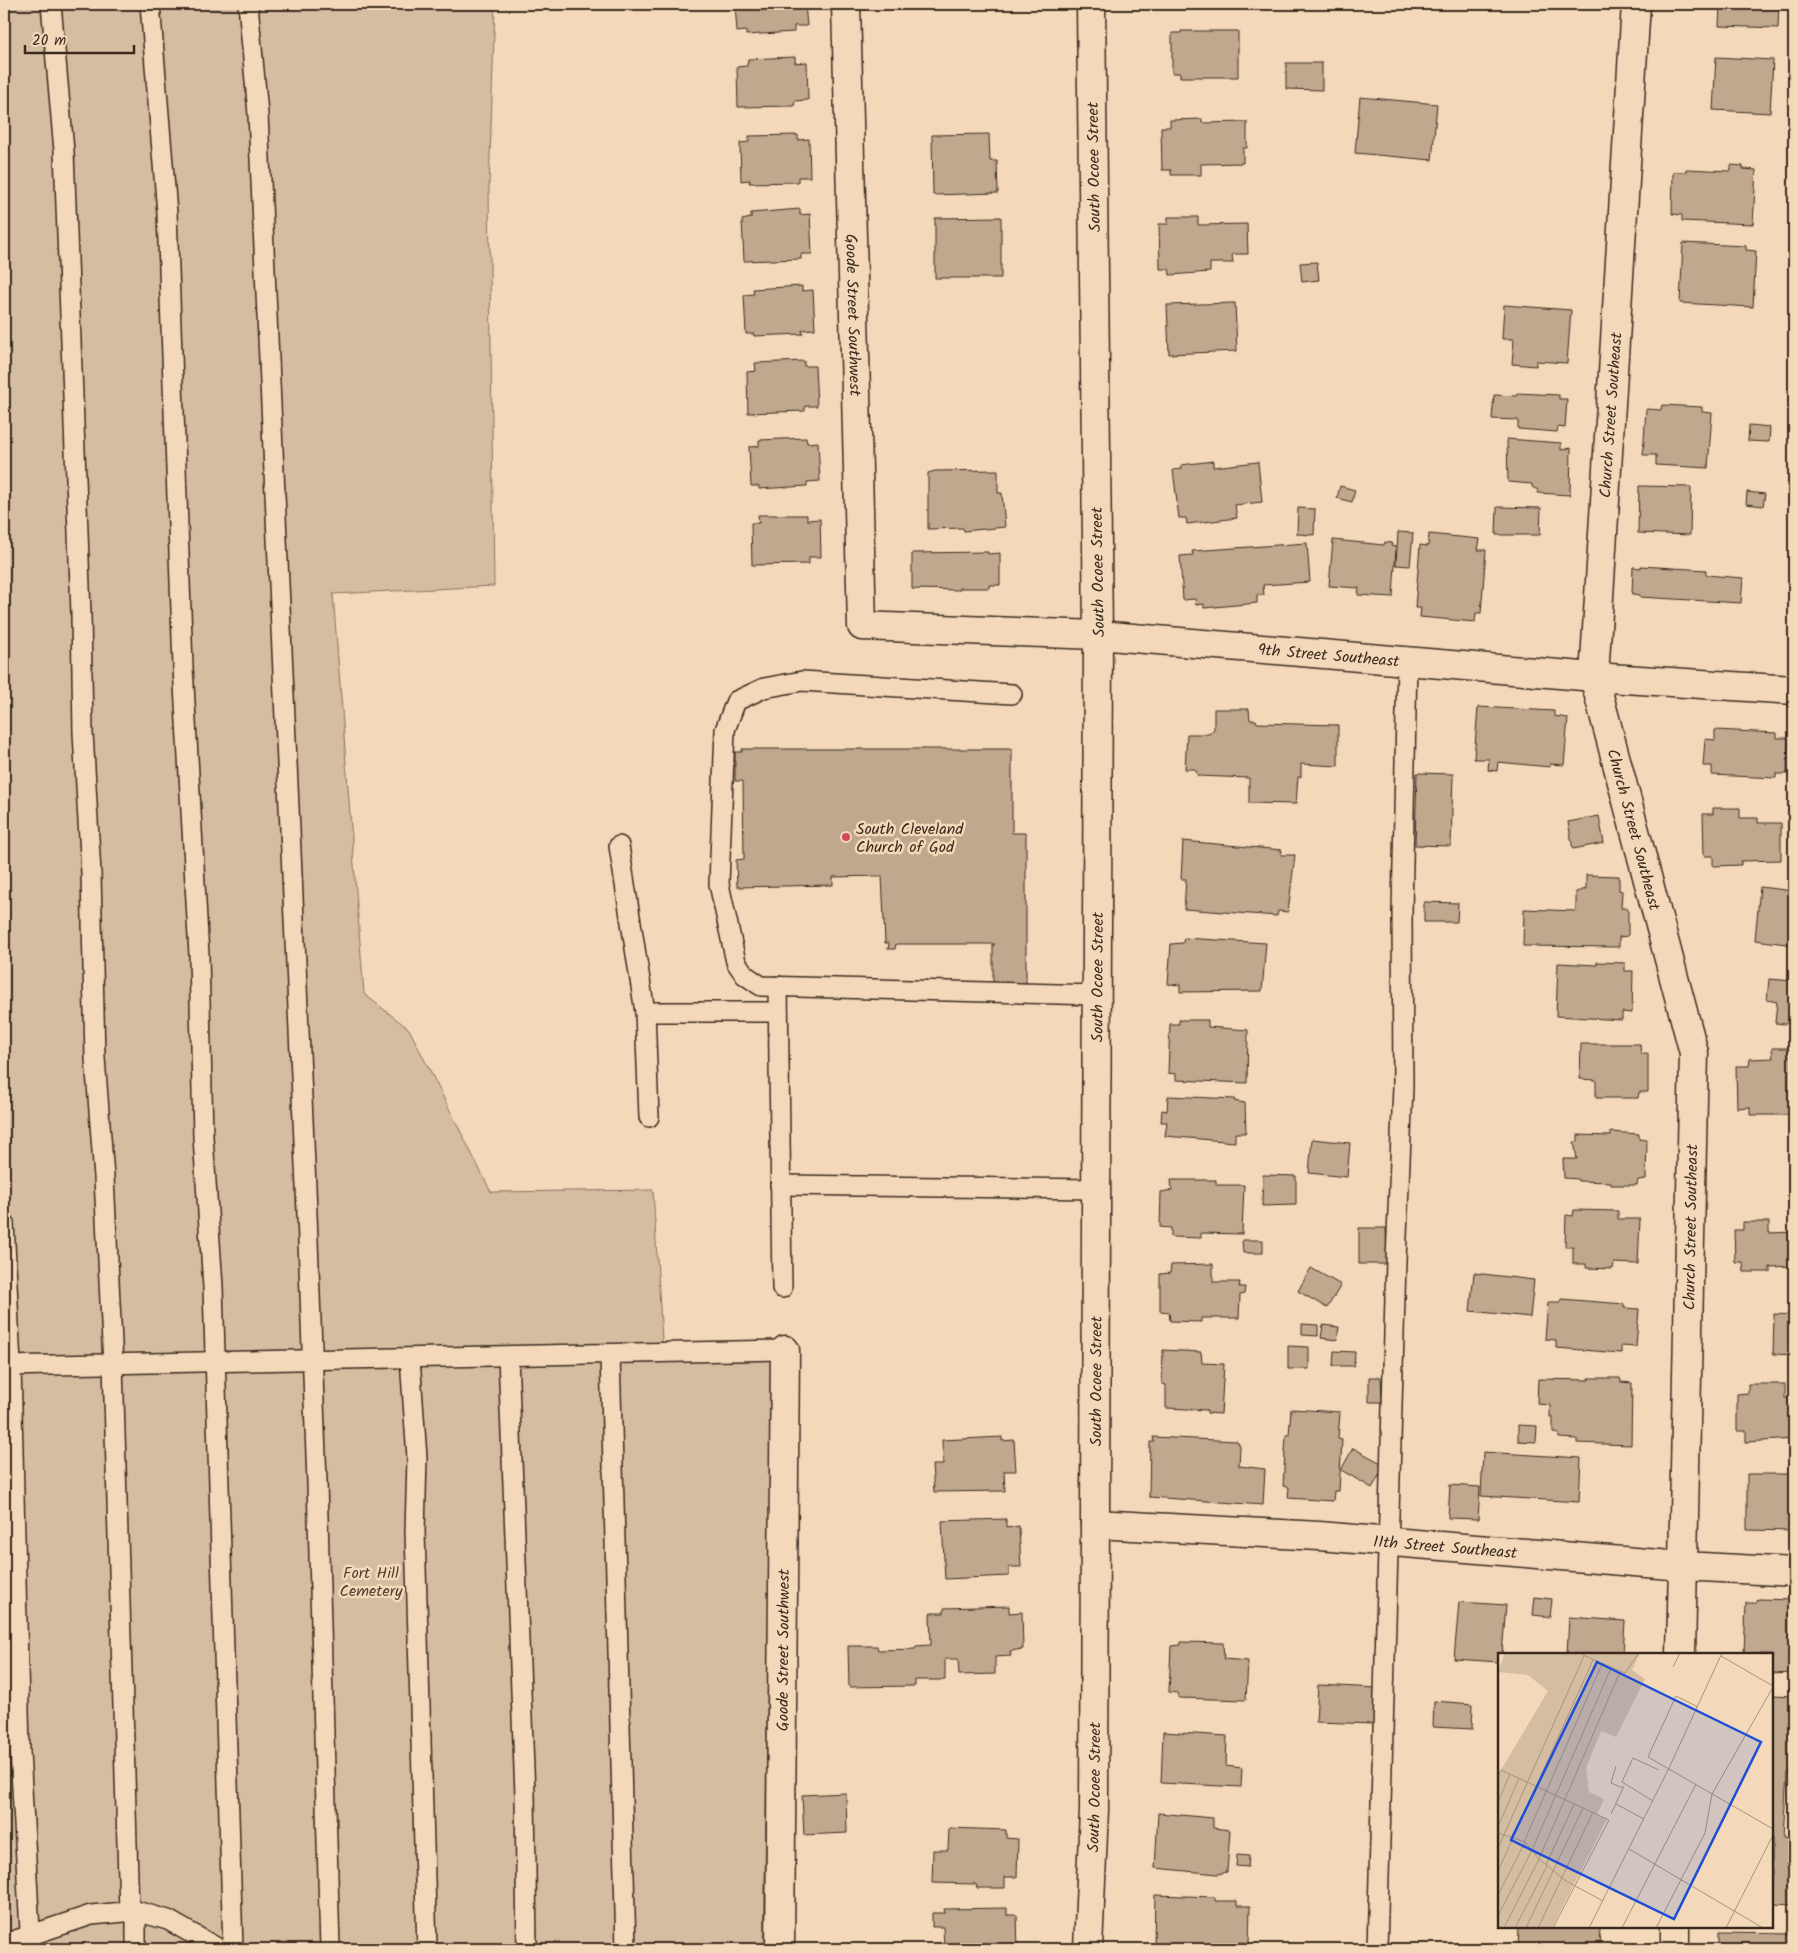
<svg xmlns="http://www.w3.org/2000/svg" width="1798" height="1953" viewBox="0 0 1798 1953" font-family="Kalam,sans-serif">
<rect width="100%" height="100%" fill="#f3d9ba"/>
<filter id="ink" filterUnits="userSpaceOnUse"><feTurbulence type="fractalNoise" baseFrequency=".02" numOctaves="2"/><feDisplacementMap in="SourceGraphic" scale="10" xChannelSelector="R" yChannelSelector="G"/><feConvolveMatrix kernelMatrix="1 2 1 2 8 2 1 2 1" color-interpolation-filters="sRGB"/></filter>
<g filter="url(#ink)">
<!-- green -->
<path fill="#d5bda1" stroke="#887460" d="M4,4H495L489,187L494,586L333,594L364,994L409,1029L491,1192L653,1190L663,1357L772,1355L764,1949H4Z"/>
<!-- building -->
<g fill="#c0a88f" stroke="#3b2a1e">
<path d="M735,4H805L807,26H794V32L746,35V31L737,32Z"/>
<path d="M1720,4H1779L1778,28L1719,26Z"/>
<path d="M1181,31H1238V77H1180V73H1172V33H1181Z"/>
<path d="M795,57V63L807,62L808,100L795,101L794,106L738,107L737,67L747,66L748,59Z"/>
<path d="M1716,57L1773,60L1770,113L1713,110Z"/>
<path d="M1286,63H1322V90L1286,89Z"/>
<path d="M1360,97L1437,104L1432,160L1355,153Z"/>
<path d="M1202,119V123L1247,122V148H1243V163L1201,164V175H1171V170H1162L1161,127H1170V120Z"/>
<path d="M989,134L990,161H997L998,193L933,195L932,135Z"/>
<path d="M798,135V140L809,139L810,177H798V182L749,183L750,180L741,181L740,143L749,142V136Z"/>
<path d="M1731,165L1743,166V169L1756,170L1753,224L1682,221V215L1672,214L1673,172H1686V169L1731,171Z"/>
<path d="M800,209V215L810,214L812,254H801V259L744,261L742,220L751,218V213Z"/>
<path d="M1001,217V278H935V218Z"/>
<path d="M1168,217H1198V225L1247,224L1248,254H1232L1233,263H1210V272L1170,275L1169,269H1160L1159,224H1168Z"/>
<path d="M1683,243L1746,246V250L1756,251L1753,307L1680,303Z"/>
<path d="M1317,262L1319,280L1302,282L1300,263Z"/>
<path d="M802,286V291L813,290L815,329L802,330L803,334L754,336V334H746L744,295L754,294L753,289Z"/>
<path d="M1235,303L1237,351L1169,354L1167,305Z"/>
<path d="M1504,305L1571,310L1567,363L1536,361V366L1512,364L1514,339H1502Z"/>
<path d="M804,361V366H815L817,406H805V411L748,413L747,372L756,371L755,363Z"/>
<path d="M1517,393L1559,395V399H1567L1565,428L1558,427L1557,432L1518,429V420L1492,419L1494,395L1517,396Z"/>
<path d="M1662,405L1702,407V412L1712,413L1708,468L1656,465V455H1643L1646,409L1661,410Z"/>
<path d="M1749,425L1770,427L1769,442L1748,441Z"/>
<path d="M806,438L807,443L818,442L820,481L807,482V486L759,489V486H751L749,447L759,446V440Z"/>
<path d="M1507,439L1561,443V450L1571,448L1570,495L1538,493V490L1532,487V484L1508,482Z"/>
<path d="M1213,461V467L1258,462L1262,502L1235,505L1237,518L1187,524L1186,518H1179L1173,470L1182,469L1181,465Z"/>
<path d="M998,470V493H1002L1005,527L964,531L963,528L928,529V473L935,471Z"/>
<path d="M1340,486L1355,490L1352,502L1337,498Z"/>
<path d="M1639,486L1691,487L1690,535L1638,533Z"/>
<path d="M1747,492L1765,494L1763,506L1746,504Z"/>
<path d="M1497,507L1541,508L1540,535H1496Z"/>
<path d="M1298,508L1315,509L1314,535L1297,534Z"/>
<path d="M758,515H807V520L820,519L821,557H809V564L752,565L751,523H759Z"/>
<path d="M1398,532L1413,533L1410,566L1396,565Z"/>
<path d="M1429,534L1480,539L1478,550H1486L1481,613H1476L1475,622L1420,617L1421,608H1415L1420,545L1428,546Z"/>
<path d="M1333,540L1384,545L1385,542L1392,543L1391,546L1396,547L1393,597L1358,595L1359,588L1329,586Z"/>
<path d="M1307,543L1310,582L1263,585L1264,595H1257V603L1204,608V604L1196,605L1195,599L1183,600L1180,556L1193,555L1192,551Z"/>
<path d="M988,552V554L1000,553V585H989V588H960V590L912,589V553Z"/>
<path d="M1641,566L1706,570V575L1743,578L1741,603L1640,597V595L1632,594L1633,567L1641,568Z"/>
<path d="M1478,707L1554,711V716L1568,718L1564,765L1550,764V767L1498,762L1497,771L1488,770L1489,759H1474Z"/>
<path d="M1214,709H1249L1250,720H1256L1257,723L1338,725V766L1301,764V777H1298L1296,804L1249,803V778L1198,776L1195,769H1185L1187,734H1209L1214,729Z"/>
<path d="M1715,730L1777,733V738H1788L1787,774H1776V778L1712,775V766H1703L1705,739L1715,740Z"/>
<path d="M742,749H1012V833H1026V984H993V945L995,944H896L895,949H888L889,943H885L882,876L833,877V885L737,887L736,860L744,859L743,781H735V752H742Z"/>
<path d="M1417,773L1453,774L1451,846L1415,845Z"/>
<path d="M1713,808H1740V818H1758V823H1781V860L1741,861V865L1713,866V856H1704L1703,814H1713Z"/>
<path d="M1599,816L1604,843L1573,849L1568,822Z"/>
<path d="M1183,841L1282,850L1281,855H1295L1288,912L1278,911L1277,916L1184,909L1186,879H1181Z"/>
<path d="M1586,875L1619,876V890L1622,891L1621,908H1628V936L1619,937V947L1523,946L1524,909L1576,911V892L1586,889Z"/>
<path d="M1760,887L1794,891V945L1755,940Z"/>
<path d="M1424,902L1458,903L1457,922H1424Z"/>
<path d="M1184,938L1266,943L1262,991L1180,992V985L1168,984L1171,944L1183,943Z"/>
<path d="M1597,962L1625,963V971H1633L1632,1013L1622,1012V1020L1556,1016L1558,963L1597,965Z"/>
<path d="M1769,979L1794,981V1025L1775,1023L1777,1002L1767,1000Z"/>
<path d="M1179,1020H1208V1027L1248,1030L1247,1083L1176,1080V1074L1168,1073L1170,1024H1179Z"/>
<path d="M1581,1044H1640L1641,1054H1648V1092H1639L1638,1098H1596V1080L1580,1079Z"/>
<path d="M1772,1048H1794V1115H1750V1107L1737,1108L1736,1066H1749L1750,1059L1773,1058Z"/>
<path d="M1168,1096L1235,1099L1234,1101L1245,1103L1246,1133H1235V1142L1165,1136L1167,1122H1161L1162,1110L1167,1111Z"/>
<path d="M1611,1132L1639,1134V1139L1647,1140L1646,1179L1638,1180L1637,1185H1611V1182L1578,1181V1179L1564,1178L1563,1159H1577L1574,1142H1578V1135L1611,1136Z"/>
<path d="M1312,1139L1350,1143L1347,1177L1309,1173Z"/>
<path d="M1263,1175L1296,1176V1205L1262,1206Z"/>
<path d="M1171,1180H1216V1185H1244L1242,1234L1201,1233V1238L1171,1237V1228L1160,1227L1161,1192L1172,1190Z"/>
<path d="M1574,1210L1618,1211V1219H1640L1638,1264L1614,1263L1613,1269L1586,1268V1264H1573V1247H1565L1566,1215L1573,1216Z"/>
<path d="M1743,1222H1769V1233L1794,1232V1266L1770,1267V1272H1744L1743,1262H1735L1734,1230H1743Z"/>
<path d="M1359,1228H1386L1387,1264H1359Z"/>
<path d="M1242,1240H1263V1253H1243Z"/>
<path d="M1213,1264V1282H1240L1239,1287H1245L1244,1294L1240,1295L1239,1318H1201V1322L1170,1321L1169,1312L1160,1311V1274L1170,1273L1171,1265Z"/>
<path d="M1311,1268L1341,1285L1327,1308L1298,1291Z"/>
<path d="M1474,1273L1534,1280L1530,1317L1470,1311Z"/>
<path d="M1561,1299L1624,1304V1308L1639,1309L1636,1347L1621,1346V1353L1556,1348V1340L1545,1339L1548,1302H1560Z"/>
<path d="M1774,1314L1794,1315V1355L1773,1354Z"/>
<path d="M1302,1324L1318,1325V1336L1302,1335Z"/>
<path d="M1323,1325L1339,1327L1337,1340L1321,1338Z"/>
<path d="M1288,1346L1309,1347V1369H1288Z"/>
<path d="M1163,1350L1201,1352L1202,1363L1224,1364L1221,1414L1207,1413V1410L1166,1408V1385L1162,1384Z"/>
<path d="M1334,1351L1355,1352L1354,1366H1333Z"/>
<path d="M1369,1377H1381L1382,1402H1369Z"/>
<path d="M1589,1378H1620L1621,1382L1632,1383L1631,1445L1577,1443V1439L1559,1438V1434L1553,1433V1417H1550V1405L1537,1404L1538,1379L1589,1380Z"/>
<path d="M1748,1384H1785V1398H1792V1402H1794V1439L1746,1442V1431H1737V1394L1748,1393Z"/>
<path d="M1291,1409L1340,1412L1338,1439L1342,1440L1339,1491H1334L1333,1501L1288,1498L1289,1487L1283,1486L1286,1435H1289Z"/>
<path d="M1518,1425L1537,1426L1536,1442L1518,1441Z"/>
<path d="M1002,1437V1441L1014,1440L1016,1471H1004L1005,1491L934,1492L932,1465H943L942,1440Z"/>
<path d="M1153,1437L1237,1441L1240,1446L1239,1466L1265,1469L1263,1505L1149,1497L1150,1442H1154Z"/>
<path d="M1353,1448L1385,1465L1372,1488L1341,1470Z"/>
<path d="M1483,1452L1581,1458L1579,1502L1481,1496Z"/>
<path d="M1747,1474H1794V1531L1747,1530Z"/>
<path d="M1450,1485L1480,1487L1478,1519L1448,1518Z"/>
<path d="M1006,1519V1528L1019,1526L1021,1567H1009V1576L945,1579L942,1521Z"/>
<path d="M1535,1597L1552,1599L1550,1617L1533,1615Z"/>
<path d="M1758,1599L1794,1600V1673L1772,1674V1654H1744L1746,1603H1755Z"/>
<path d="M1459,1602L1506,1605L1502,1654H1499V1662L1454,1659Z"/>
<path d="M1009,1606V1613L1022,1612L1023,1649L1010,1651L1011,1656L995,1657V1674L959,1675L958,1659H945V1680H915V1686L849,1687L848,1646H877L878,1650L915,1649L916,1646L931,1645L930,1613H944V1608Z"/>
<path d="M1569,1617L1625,1621L1623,1654H1567Z"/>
<path d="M1181,1642L1223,1643L1224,1659L1248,1661L1246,1700L1179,1698L1178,1693L1169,1692L1171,1646L1181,1645Z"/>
<path d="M1318,1685L1378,1688L1376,1724L1316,1722Z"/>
<path d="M1772,1695L1794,1696V1773H1787L1783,1837L1794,1839V1906L1772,1905Z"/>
<path d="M1434,1701L1473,1704L1472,1729L1433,1727Z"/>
<path d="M1163,1732L1227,1736L1226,1766L1242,1768L1241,1787L1161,1783Z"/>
<path d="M846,1793L847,1833L804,1835L802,1795Z"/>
<path d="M1158,1813L1213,1818V1828L1230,1830L1227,1872L1218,1874L1155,1868Z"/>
<path d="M949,1828L1006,1830V1838L1018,1839L1017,1877H1005V1888H977L976,1884L932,1883L933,1850H948Z"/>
<path d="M1237,1855L1249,1856L1248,1867L1236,1866Z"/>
<path d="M1155,1895L1215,1897V1901H1237V1906H1250L1249,1943L1235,1942V1948L1154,1945Z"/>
<path d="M1007,1908V1915H1017L1018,1949H956V1947H944L943,1927H932V1913H945L944,1909Z"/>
<path d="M1519,1927L1600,1928L1599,1949H1603H1518Z"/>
<path d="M1718,1932L1794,1933V1949H1718Z"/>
</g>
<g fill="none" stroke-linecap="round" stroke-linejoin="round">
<defs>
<g id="lane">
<path d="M51,4L64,151L81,614L83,733L91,873L95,1058L104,1177L113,1364L129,1912"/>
<path d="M150,4L167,213L183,667L199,955L203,1137L213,1287L233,1949"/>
<path d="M248,4L258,114L306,1187L317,1482L330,1949"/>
<path d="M1012,694L802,681L764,688L736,701L725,730L719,884L736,962L745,975L761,986L1097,995"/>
<path d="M619,846L645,1012H778"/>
<path d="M778,986L782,1288"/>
<path d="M645,1012L649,1117"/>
<path d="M780,1185L1096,1189"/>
<path d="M4,1223L11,1365L20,1752L31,1949"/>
<path d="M610,1354L626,1949"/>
<path d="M508,1356L525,1794L527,1949"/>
<path d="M410,1359L417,1458L415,1532L427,1949"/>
<path d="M4,1366L785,1350"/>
<path d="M136,1911V1949"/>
<path d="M4,1944L91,1915L136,1911L168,1920L219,1949"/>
<path d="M1377,1949L1396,1261L1403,1086L1402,914L1407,661"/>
</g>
<g id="street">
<path id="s1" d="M846,4L862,626L1098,635L1594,677L1794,690"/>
<path id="s2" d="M1636,4L1594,677L1694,1053L1681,1654"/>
<path id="s3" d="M1095,1524L1319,1536L1683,1566L1794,1572"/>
<path id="s4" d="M780,1949L785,1350"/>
<path d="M1675,1949V1927"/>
</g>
<g id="secondary">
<path id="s5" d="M1088,1949L1094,1810L1098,635L1091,4"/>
</g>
</defs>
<!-- lane casing -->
<use href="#lane" stroke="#3b2a1e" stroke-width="22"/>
<!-- street casing -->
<use href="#street" stroke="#3b2a1e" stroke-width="31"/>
<!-- secondary casing -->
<use href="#secondary" stroke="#3b2a1e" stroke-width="31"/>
<!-- lane -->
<use href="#lane" stroke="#f3d9ba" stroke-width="19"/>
<!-- street -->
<use href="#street" stroke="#f3d9ba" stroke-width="28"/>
<!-- secondary -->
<use href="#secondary" stroke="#f3d9ba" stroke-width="28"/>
</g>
</g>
<!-- markers -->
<circle fill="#d1495b" stroke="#f3d9ba" stroke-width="2" cx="846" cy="837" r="5"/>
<g text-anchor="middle" stroke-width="5" stroke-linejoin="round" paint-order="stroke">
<!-- street labels -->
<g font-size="16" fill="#3b2a1e" stroke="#f3d9ba">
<text transform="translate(1093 167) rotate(-91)" y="6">South Ocoee Street</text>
<text dy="6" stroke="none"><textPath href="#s1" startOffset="311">Goode Street Southwest</textPath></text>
<text transform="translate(1610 415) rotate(-86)" y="6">Church Street Southeast</text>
<text transform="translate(1097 572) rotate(-91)" y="6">South Ocoee Street</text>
<text dy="6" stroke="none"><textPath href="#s1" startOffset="1090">9th Street Southeast</textPath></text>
<text dy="6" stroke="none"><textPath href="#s2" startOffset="832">Church Street Southeast</textPath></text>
<text dy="6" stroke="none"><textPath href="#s5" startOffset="972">South Ocoee Street</textPath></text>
<text transform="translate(1690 1227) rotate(-89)" y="6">Church Street Southeast</text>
<text dy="6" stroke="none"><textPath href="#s5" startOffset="568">South Ocoee Street</textPath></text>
<text dy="6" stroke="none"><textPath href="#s3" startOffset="351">11th Street Southeast</textPath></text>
<text dy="6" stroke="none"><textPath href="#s4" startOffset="299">Goode Street Southwest</textPath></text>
<text dy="6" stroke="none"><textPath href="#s5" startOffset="162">South Ocoee Street</textPath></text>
</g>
<!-- poi labels -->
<g font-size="16" fill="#3b2a1e" stroke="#f3d9ba" text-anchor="start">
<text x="856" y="834">South Cleveland<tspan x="856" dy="18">Church of God</tspan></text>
</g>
<!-- park labels -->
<g font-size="16" fill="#524032" stroke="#f3d9ba">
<text x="371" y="1578">Fort Hill<tspan x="371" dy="18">Cemetery</tspan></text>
</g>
</g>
<!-- overview -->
<g transform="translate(1498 1653)">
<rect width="275" height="275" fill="#f3d9ba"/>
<path d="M7,0H142L134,17L147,26L118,84L103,78L88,115L91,139L106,146L99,162L109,166L54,275H0V122L50,38L30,22L0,19Z" fill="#d5bda1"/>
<path fill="none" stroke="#a9937c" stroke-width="1" d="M85,2L127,20L141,0M223,3L275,33M175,14L182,0M200,54L178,43L150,104L275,176M118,113L113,130L125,135M0,124L3,117L111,167L55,275M155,148L124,129L135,105L161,117M0,149L12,121M118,151L146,166M113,161L126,133M0,174L21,125M0,180L27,189L41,206L68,228L105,248M26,189L104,11M0,195L86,3M131,196L265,275M48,212L76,151M0,218L95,7M0,242L27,189M0,263L34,197L113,15M6,275L41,206L122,19M17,275L49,213M28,275L85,155M40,275L95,159M91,275L171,115L224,0M124,275L198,131M158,275L207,180L214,141L275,34M228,275L275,182"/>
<path fill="#1d4ed8" fill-opacity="0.15" stroke="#1d4ed8" stroke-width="2.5" d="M99,9L263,89L176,266L13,187Z"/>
<rect width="275" height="275" fill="none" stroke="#3b2a1e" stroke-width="2.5"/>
</g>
<!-- margin -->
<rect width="1798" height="1953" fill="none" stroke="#f3d9ba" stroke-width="20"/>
<rect x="10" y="10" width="1778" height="1933" fill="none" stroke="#3b2a1e" stroke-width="2" filter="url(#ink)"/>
<!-- scale -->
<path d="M25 45v8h109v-8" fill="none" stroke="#3b2a1e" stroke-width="2.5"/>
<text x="32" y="45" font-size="15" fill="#3b2a1e" stroke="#f3d9ba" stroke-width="4" paint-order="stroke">20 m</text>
</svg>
